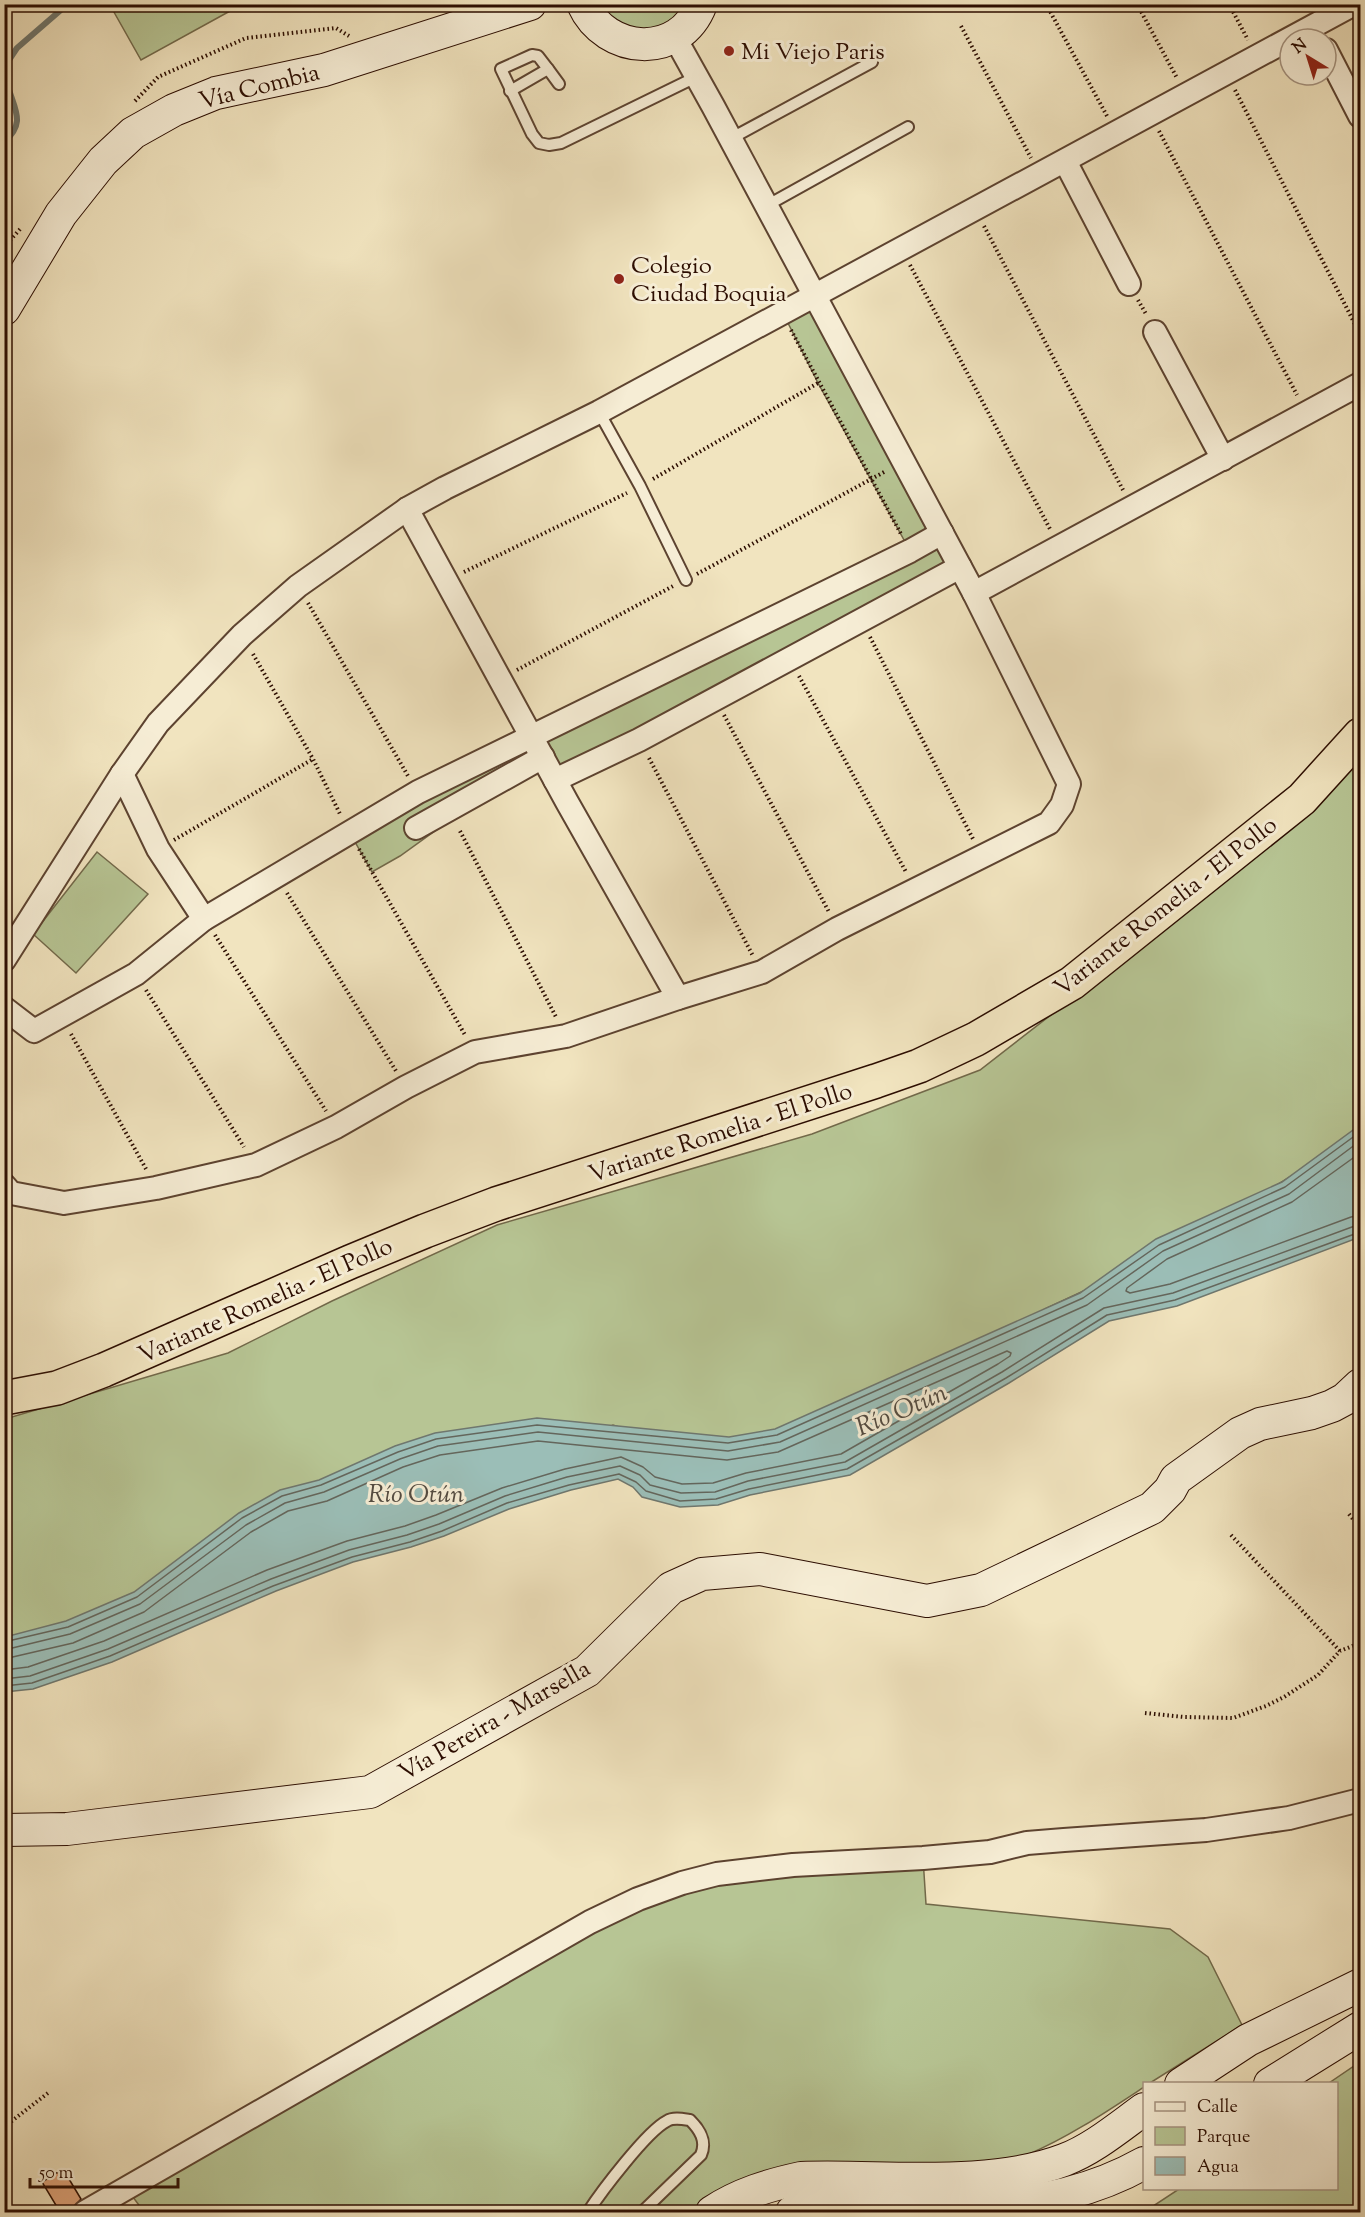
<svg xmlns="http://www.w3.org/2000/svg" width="1365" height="2217" viewBox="0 0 1365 2217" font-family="'Sorts Mill Goudy',serif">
<rect width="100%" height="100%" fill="#f1e4bf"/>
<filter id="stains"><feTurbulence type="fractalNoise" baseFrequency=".00333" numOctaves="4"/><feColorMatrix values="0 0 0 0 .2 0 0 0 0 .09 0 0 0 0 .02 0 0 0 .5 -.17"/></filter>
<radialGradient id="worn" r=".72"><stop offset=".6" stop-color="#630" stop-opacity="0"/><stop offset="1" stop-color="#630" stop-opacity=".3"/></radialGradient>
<!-- green -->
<g fill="#b7c594" stroke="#72694a" stroke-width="1.5">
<path d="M110,5H241L141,60Z"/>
<path d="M583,5H701L657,43Z"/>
<path d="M814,296L960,567L555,780L547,766L453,818L400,856L372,872L350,833L910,551L818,383L783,313Z"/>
<path d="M1360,739V1143L1293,1175L1171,1250L1045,1309L937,1377L713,1457L613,1425L85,1637L5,1644V1419L228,1353L332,1301L497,1225L812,1134L980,1070L1204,896Z"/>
<path d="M97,852L148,894L76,973L33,934Z"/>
<path d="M923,1858L926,1904L1170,1929L1208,1957L1242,2025L1150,2083L1144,2084V2087C1106,2112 1069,2137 1027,2155L696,2212H144L127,2189L682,1883Z"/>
<path d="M1360,2062V2212H1144L1179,2189L1336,2188V2084L1329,2083Z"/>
</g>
<!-- water -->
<path fill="#9bbeb7" stroke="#6f776e" stroke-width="1.5" d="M1360,1125V1237L1177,1306L1109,1321L1009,1383L850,1475L750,1495L718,1505L680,1507L642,1497L633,1487L618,1479L571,1490L509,1509L444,1536L411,1547L353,1562L276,1591L112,1662L33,1689L5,1692V1637L66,1621L134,1592L239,1513L280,1490L319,1480L395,1446L435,1433L537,1418L729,1437L775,1429L1080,1293L1156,1239L1282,1182Z"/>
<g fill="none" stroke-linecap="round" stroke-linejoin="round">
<!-- shore -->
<g stroke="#64665c" stroke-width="1.5">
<path d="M1360,1153L1292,1202L1167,1259L1127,1288L1126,1291L1130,1293L1170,1284L1351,1217L1360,1215"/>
<path d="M4,1642L68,1627L137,1597L242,1518L282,1496L321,1485L398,1452L436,1439L537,1425L728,1443L777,1435L1083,1298L1159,1245L1285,1187L1360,1132"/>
<path d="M4,1650L70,1634L140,1604L246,1525L285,1503L324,1492L400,1459L438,1446L538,1432L728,1451L780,1442L1087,1305L1163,1251L1289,1194L1360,1141"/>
<path d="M4,1659L73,1643L144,1612L251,1532L288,1511L327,1501L403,1467L440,1455L538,1441L727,1460L778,1452L1007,1351L1011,1353L1010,1356L998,1364L841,1454L746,1473L713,1483L682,1484L655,1477L643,1467L621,1457L565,1469L502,1488L436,1515L405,1526L347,1541L267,1570L104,1641L28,1667L4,1670"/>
<path d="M4,1679L30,1676L108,1649L271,1579L349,1550L407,1535L439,1524L505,1496L567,1477L620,1466L640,1475L650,1485L681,1493L715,1492L748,1481L845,1462L1002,1372L1104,1308L1173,1293L1360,1224"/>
<path d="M4,1686L32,1683L110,1656L273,1586L352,1557L410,1542L442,1531L507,1503L569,1485L619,1474L636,1482L646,1491L680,1501L716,1499L749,1489L847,1469L1006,1378L1107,1315L1175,1300L1360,1232"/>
</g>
<!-- stream -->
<g stroke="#6f776e" stroke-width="6">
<path d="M4,142C25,124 16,112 9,90C7,82 6,74 5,66L17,48L62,9L63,4"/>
<path d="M4,625L7,636L4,644"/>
</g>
</g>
<!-- building -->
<path fill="#e1a57b" stroke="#2c0d01" stroke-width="1.5" d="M63,2169L81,2199L73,2208L64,2212H60L42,2182Z"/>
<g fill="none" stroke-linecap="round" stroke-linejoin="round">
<defs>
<g id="lane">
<path d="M548,69L538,56L532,55L501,69L532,134L539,143L549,145L561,143L696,77"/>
<path d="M510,91L548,69L559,84"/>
<path d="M730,139L872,62"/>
<path d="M766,206L908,127"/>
<path d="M599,412L640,486L686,580"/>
<path d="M588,2212C601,2192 647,2131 667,2121C673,2117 683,2119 690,2120C700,2130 707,2141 701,2155L642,2212"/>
</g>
<g id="street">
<path d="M1326,50L1360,116"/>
<path d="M1065,161L1129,284"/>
<path d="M1155,332L1223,459"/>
<path d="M407,509L567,802L678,998"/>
<path d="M974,593L1360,384"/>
<path d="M122,774L158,849L204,919"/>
<path d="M555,780L639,740L960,567"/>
<path d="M416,828L543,757"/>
<path d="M4,960L122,774L158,723L242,635L298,586L407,509L445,488L599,412L1354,4"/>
<path d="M4,1008L34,1031L136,974L204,919L418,792L910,551L942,533"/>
<path d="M4,1185L11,1193L64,1203L156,1188L256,1165L336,1127L406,1087L475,1052L566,1036L678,998L762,972L837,929L1049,823L1062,805L1069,784L974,593L713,106L674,36"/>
<path d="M85,2212L590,1922L638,1899L682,1883L717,1874L793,1865L923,1858L990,1852L1027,1843L1064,1840L1206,1830L1289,1818L1360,1800"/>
</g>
<g id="secondary">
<path d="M583,4C606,55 680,60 701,4"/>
<path d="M4,309L61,214L103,161L133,133L174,110L216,93L324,70L530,4"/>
<path d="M4,1830L67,1829L370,1792L587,1671L671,1588L702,1574L760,1569L927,1601L981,1590L1152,1508L1170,1490L1176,1479L1240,1433L1260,1424L1312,1413L1332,1406L1345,1399L1360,1385"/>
<path d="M1181,2084L1248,2040L1360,1985"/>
<path d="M1270,2084L1360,2028"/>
<path d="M712,2212C739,2194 769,2185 801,2178C882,2175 988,2189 1064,2160C1093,2149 1119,2127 1144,2109"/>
<path d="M792,2212C851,2193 921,2206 983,2205C1038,2204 1096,2190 1144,2163"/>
</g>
<path id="highway" d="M4,1398L57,1388L104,1370L350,1262L425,1231L496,1204L876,1081L919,1066L976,1039L1072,983L1302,799L1360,735"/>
</defs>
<!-- lane casing -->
<use href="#lane" stroke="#5d4330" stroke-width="14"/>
<!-- street casing -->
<use href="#street" stroke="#5d4330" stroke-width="26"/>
<!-- secondary casing -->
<use href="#secondary" stroke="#2c0d01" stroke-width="34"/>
<!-- highway casing -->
<use href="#highway" stroke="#2c0d01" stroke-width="36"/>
<!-- path -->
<g stroke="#2c0d01" stroke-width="4" stroke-dasharray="1.5 3" stroke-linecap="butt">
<path d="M1046,4L1107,116"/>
<path d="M1137,4L1177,78"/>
<path d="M1229,4L1248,40"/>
<path d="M961,26L1031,158"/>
<path d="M1235,90L1360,334"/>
<path d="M135,101L158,77L246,38L336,28L349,36"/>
<path d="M1159,131L1297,395"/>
<path d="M984,226L1123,490"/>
<path d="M4,247L22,227"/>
<path d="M910,265L1050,529"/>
<path d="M1138,300L1146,314"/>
<path d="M791,330L901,534"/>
<path d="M653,479L818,383"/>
<path d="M464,572L627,493"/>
<path d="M697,574L886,471"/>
<path d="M308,603L408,776"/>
<path d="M870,637L973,839"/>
<path d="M253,654L313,759L341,816"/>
<path d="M517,670L675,585"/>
<path d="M799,676L906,872"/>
<path d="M724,715L829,912"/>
<path d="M649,758L753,956"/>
<path d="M460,831L556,1017"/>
<path d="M174,840L313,759"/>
<path d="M359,849L465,1035"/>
<path d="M287,893L396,1071"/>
<path d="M215,935L326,1111"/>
<path d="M146,990L244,1147"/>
<path d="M71,1034L146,1169"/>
<path d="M1349,1514L1360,1528"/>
<path d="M1231,1535L1340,1651"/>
<path d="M1145,1713L1184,1717L1233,1718L1266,1706L1284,1697L1318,1675L1340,1651L1360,1643"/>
<path d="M4,2127L48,2093"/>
</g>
<!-- lane -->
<use href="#lane" stroke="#f6edd5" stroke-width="10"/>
<!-- street -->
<use href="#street" stroke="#f6edd5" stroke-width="22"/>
<!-- secondary -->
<use href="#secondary" stroke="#f6edd5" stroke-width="32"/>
<!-- highway -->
<use href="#highway" stroke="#f1e4bf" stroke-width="33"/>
</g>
<!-- markers -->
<g fill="#8f2418" stroke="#f6edd5" stroke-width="2">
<circle cx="729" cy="51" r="6"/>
<circle cx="619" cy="279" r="6"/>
</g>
<g text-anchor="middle" stroke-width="6" stroke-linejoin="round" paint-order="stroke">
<!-- poi labels -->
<g font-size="24" fill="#2c0d01" stroke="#f6edd5" text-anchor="start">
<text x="741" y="59">Mi Viejo Paris</text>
<text x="631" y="273">Colegio<tspan x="631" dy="28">Ciudad Boquia</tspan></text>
</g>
<!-- street labels -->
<g font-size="24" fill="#2c0d01" stroke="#f6edd5">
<text transform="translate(259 86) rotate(-14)" y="8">Vía Combia</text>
<text transform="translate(1165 906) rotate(-38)" y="8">Variante Romelia - El Pollo</text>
<text transform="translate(720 1132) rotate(-18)" y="8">Variante Romelia - El Pollo</text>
<text transform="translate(265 1300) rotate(-24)" y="8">Variante Romelia - El Pollo</text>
<text transform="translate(494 1720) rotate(-30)" y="8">Vía Pereira - Marsella</text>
</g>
<!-- water labels -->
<g font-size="26" font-style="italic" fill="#534b41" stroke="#f6edd5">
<text transform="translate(901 1409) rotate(-23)" y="9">Río Otún</text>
<text x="416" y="1502">Río Otún</text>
</g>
</g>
<!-- margin -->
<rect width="1365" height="2217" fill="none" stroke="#f1e4bf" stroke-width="24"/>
<rect x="6" y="6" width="1353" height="2205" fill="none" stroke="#2c0d01" stroke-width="3"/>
<rect x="12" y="12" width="1341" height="2193" fill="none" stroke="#2c0d01" stroke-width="1.5"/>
<!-- legend -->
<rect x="1143" y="2082" width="195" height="108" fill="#f6edd5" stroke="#a59380" stroke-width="1.5"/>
<rect x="1155" y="2102" width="30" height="9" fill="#f6edd5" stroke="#a59380" stroke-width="1.5"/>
<text x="1197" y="2112" font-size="18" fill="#2c0d01">Calle</text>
<rect x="1155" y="2127" width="30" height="18" fill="#b7c594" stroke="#a59380" stroke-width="1.5"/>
<text x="1197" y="2142" font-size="18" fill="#2c0d01">Parque</text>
<rect x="1155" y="2157" width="30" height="18" fill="#9bbeb7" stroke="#a59380" stroke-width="1.5"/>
<text x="1197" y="2172" font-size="18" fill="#2c0d01">Agua</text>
<!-- north arrow -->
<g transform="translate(1308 57) rotate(322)"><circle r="28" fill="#f6edd5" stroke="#a59380" stroke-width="1.5"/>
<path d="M0-4.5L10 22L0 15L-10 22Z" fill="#8f2418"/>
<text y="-9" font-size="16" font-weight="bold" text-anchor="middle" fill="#2c0d01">N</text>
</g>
<!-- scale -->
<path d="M30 2178v9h148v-9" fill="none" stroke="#2c0d01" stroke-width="3"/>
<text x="39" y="2178" font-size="18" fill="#2c0d01" stroke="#f6edd5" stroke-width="4.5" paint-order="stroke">50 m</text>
<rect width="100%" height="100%" filter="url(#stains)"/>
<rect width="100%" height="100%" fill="url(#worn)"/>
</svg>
